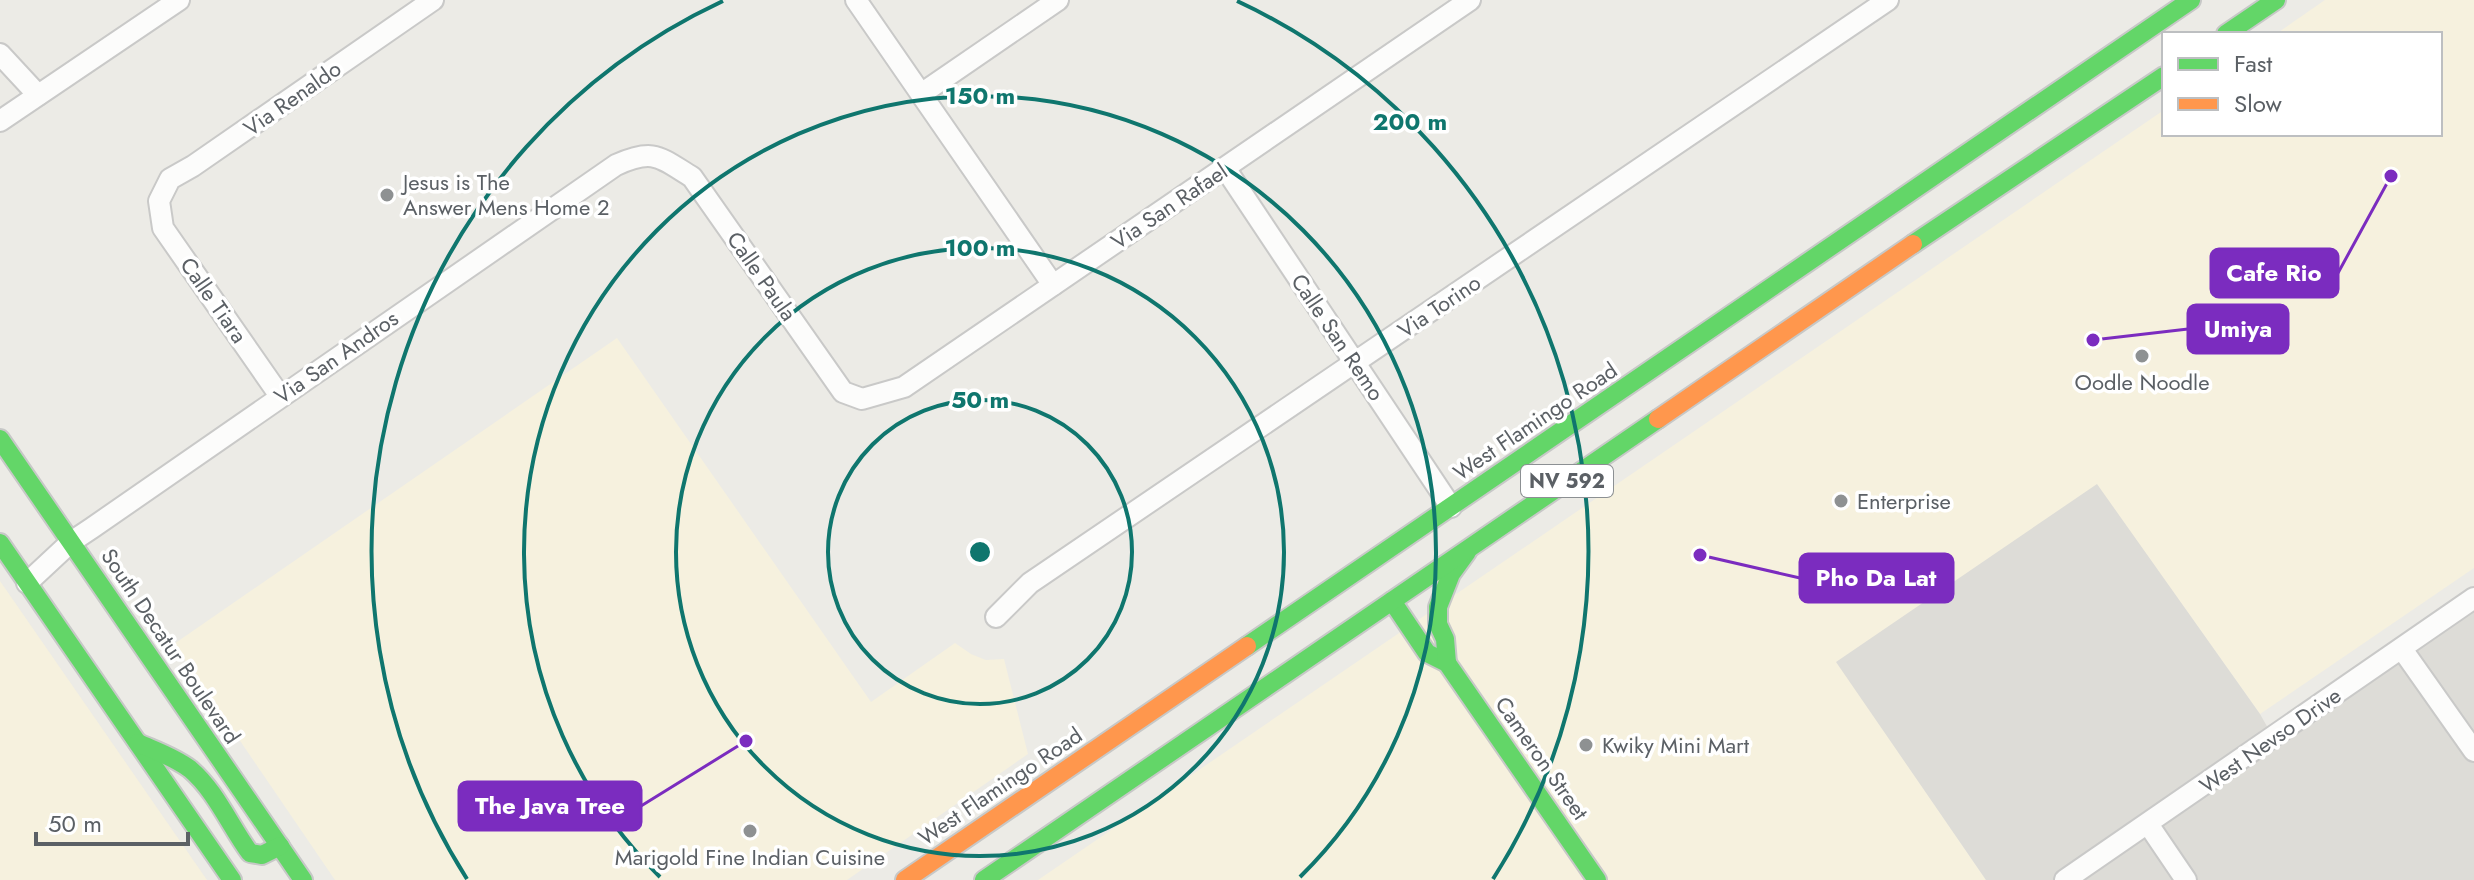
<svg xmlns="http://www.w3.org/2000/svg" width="2474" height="880" viewBox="0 0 2474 880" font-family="Jost,sans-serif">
<rect width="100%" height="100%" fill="#ecebe6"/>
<!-- commercial -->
<g fill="#f6f1de">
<path d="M2325,0H2474V568L2260,714L2097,485L1837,662L1986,880H1038L2164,110V134H2440V34H2276Z"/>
<path d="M617,338L871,702L955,643L971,654L986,660L1004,659L1028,754L847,880H335L174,644Z"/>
<path d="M0,581L207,880H0Z"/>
</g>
<!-- industrial -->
<path fill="#dddcd7" d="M2097,484L2260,714L2273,737L2474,598V880H1986L1836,662Z"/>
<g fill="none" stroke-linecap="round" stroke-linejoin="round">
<defs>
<g id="street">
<path d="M856,0L1053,285"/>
<path d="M0,54L38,95"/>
<path d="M921,94L1058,0"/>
<path d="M0,121L179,0"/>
<path d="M1225,168L1451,507"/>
<path d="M280,396L163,228L159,201L170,179L193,166L433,0"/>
<path d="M27,583L71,542L92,528L616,165C654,148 659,157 692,177L843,392L862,399L904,387L1470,0"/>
<path d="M996,617L1030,583L1888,0"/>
<path d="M2402,649L2474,751"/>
<path d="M2148,824L2186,880"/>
<path d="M2065,880L2474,598"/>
</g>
<g id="fast">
<path d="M2226,34L2276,0"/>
<path d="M1913,244L2164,76"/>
<path d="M0,439L303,880"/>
<path d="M0,543L232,880"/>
<path d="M1392,601L1427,653L1447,663L1597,880"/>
<path d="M1247,646L2191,0"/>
<path d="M1447,663L1445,639L1438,624V607L1451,574L1467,552"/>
<path d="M138,743C156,751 174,757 190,769C216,791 230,826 250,853L262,855L280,846"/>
<path d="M984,880L1658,419"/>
</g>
<g id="slow">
<path d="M1658,419L1913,244"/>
<path d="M905,880L1247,646"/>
</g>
</defs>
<!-- street casing -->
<use href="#street" stroke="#c9c9c8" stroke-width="24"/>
<!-- fast casing -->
<use href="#fast" stroke="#c7c8c7" stroke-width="22"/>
<!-- slow casing -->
<use href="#slow" stroke="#c7c8c7" stroke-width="22"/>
<!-- street -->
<use href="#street" stroke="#fcfcfb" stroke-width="20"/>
<!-- fast -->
<use href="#fast" stroke="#63d668" stroke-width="18"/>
<!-- slow -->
<use href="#slow" stroke="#ff974d" stroke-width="18"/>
</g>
<!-- distance rings -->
<g fill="none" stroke="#0f766e" stroke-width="4">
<circle cx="980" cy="552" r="152"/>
<circle cx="980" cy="552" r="304"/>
<path d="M660 877A456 456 0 1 1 1300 877"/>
<path d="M467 879A608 608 0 0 1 723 1M1237 1A608 608 0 0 1 1493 879"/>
</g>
<!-- markers -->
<g fill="#8e9192" stroke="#fff" stroke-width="3">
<circle cx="387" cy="195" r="8"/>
<circle cx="2142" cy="356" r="8"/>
<circle cx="1841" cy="501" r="8"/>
<circle cx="1586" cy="745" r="8"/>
<circle cx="750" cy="831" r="8"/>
</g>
<g text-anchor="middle" stroke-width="7" stroke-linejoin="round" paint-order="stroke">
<!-- shield labels -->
<rect fill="#fff" stroke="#8c9093" stroke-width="2" x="1521" y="465" width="92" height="32" rx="6"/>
<g font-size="20" font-weight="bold" fill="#5b6065">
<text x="1567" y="488">NV 592</text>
</g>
<!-- street labels -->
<g font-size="22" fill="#5b6065" stroke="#fff">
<text transform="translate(292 98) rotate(-35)" y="8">Via Renaldo</text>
<text transform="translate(1169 206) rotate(-34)" y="8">Via San Rafael</text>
<text transform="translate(762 276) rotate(55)" y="8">Calle Paula</text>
<text transform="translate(214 300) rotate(55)" y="8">Calle Tiara</text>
<text transform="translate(1439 306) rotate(-34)" y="8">Via Torino</text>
<text transform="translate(1338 337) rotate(56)" y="8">Calle San Remo</text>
<text transform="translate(336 357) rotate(-35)" y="8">Via San Andros</text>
<text transform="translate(1535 421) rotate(-34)" y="8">West Flamingo Road</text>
<text transform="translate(171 646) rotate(56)" y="8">South Decatur Boulevard</text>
<text transform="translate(2270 740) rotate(-35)" y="8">West Nevso Drive</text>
<text transform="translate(1542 758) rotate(55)" y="8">Cameron Street</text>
<text transform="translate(1000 786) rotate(-34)" y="8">West Flamingo Road</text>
</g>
<!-- poi labels -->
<g font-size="22" fill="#5b6065" stroke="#fff" text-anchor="start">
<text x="403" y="190">Jesus is The<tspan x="403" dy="25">Answer Mens Home 2</tspan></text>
<text x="2142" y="390" text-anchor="middle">Oodle Noodle</text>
<text x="1857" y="509">Enterprise</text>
<text x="1602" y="753">Kwiky Mini Mart</text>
<text x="750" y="865" text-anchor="middle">Marigold Fine Indian Cuisine</text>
</g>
</g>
<circle cx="980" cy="552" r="12" fill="#0f766e" stroke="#fff" stroke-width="4"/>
<g font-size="24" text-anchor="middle" font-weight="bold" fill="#0f766e" stroke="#fff" stroke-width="7" stroke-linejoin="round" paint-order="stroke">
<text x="980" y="104">150 m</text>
<text x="1410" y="130">200 m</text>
<text x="980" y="256">100 m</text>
<text x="980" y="408">50 m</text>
</g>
<!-- callouts -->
<path fill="none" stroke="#7b2cbf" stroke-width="3" d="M2391 176L2338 273M2093 340L2188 329M1700 555L1800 578M746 741L641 806"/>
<g fill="#7b2cbf" stroke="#fff" stroke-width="3">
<circle cx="2391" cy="176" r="8"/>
<circle cx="2093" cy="340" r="8"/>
<circle cx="1700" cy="555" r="8"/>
<circle cx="746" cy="741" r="8"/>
</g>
<g fill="#7b2cbf" stroke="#7b2cbf" stroke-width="3">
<rect x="2211" y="249" width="127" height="48" rx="8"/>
<rect x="2188" y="305" width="100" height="48" rx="8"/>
<rect x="1800" y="554" width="153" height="48" rx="8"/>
<rect x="459" y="782" width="182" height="48" rx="8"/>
</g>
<g font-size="24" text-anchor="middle" font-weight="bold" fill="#fff">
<text x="2274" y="281">Cafe Rio</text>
<text x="2238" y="337">Umiya</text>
<text x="1876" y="586">Pho Da Lat</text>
<text x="550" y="814">The Java Tree</text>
</g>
<!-- legend -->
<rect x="2162" y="32" width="280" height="104" fill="#ffffff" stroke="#bdbfc1" stroke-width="2"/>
<rect x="2178" y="58" width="40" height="12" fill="#63d668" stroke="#bdbfc1" stroke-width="2"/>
<text x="2234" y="72" font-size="24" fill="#5b6065">Fast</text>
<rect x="2178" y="98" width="40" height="12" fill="#ff974d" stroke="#bdbfc1" stroke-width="2"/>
<text x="2234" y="112" font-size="24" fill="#5b6065">Slow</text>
<!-- scale -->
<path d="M36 832v12h152v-12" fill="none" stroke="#5b6065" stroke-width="4"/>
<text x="48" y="832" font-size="24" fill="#5b6065" stroke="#ffffff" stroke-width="6" paint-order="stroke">50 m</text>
</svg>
